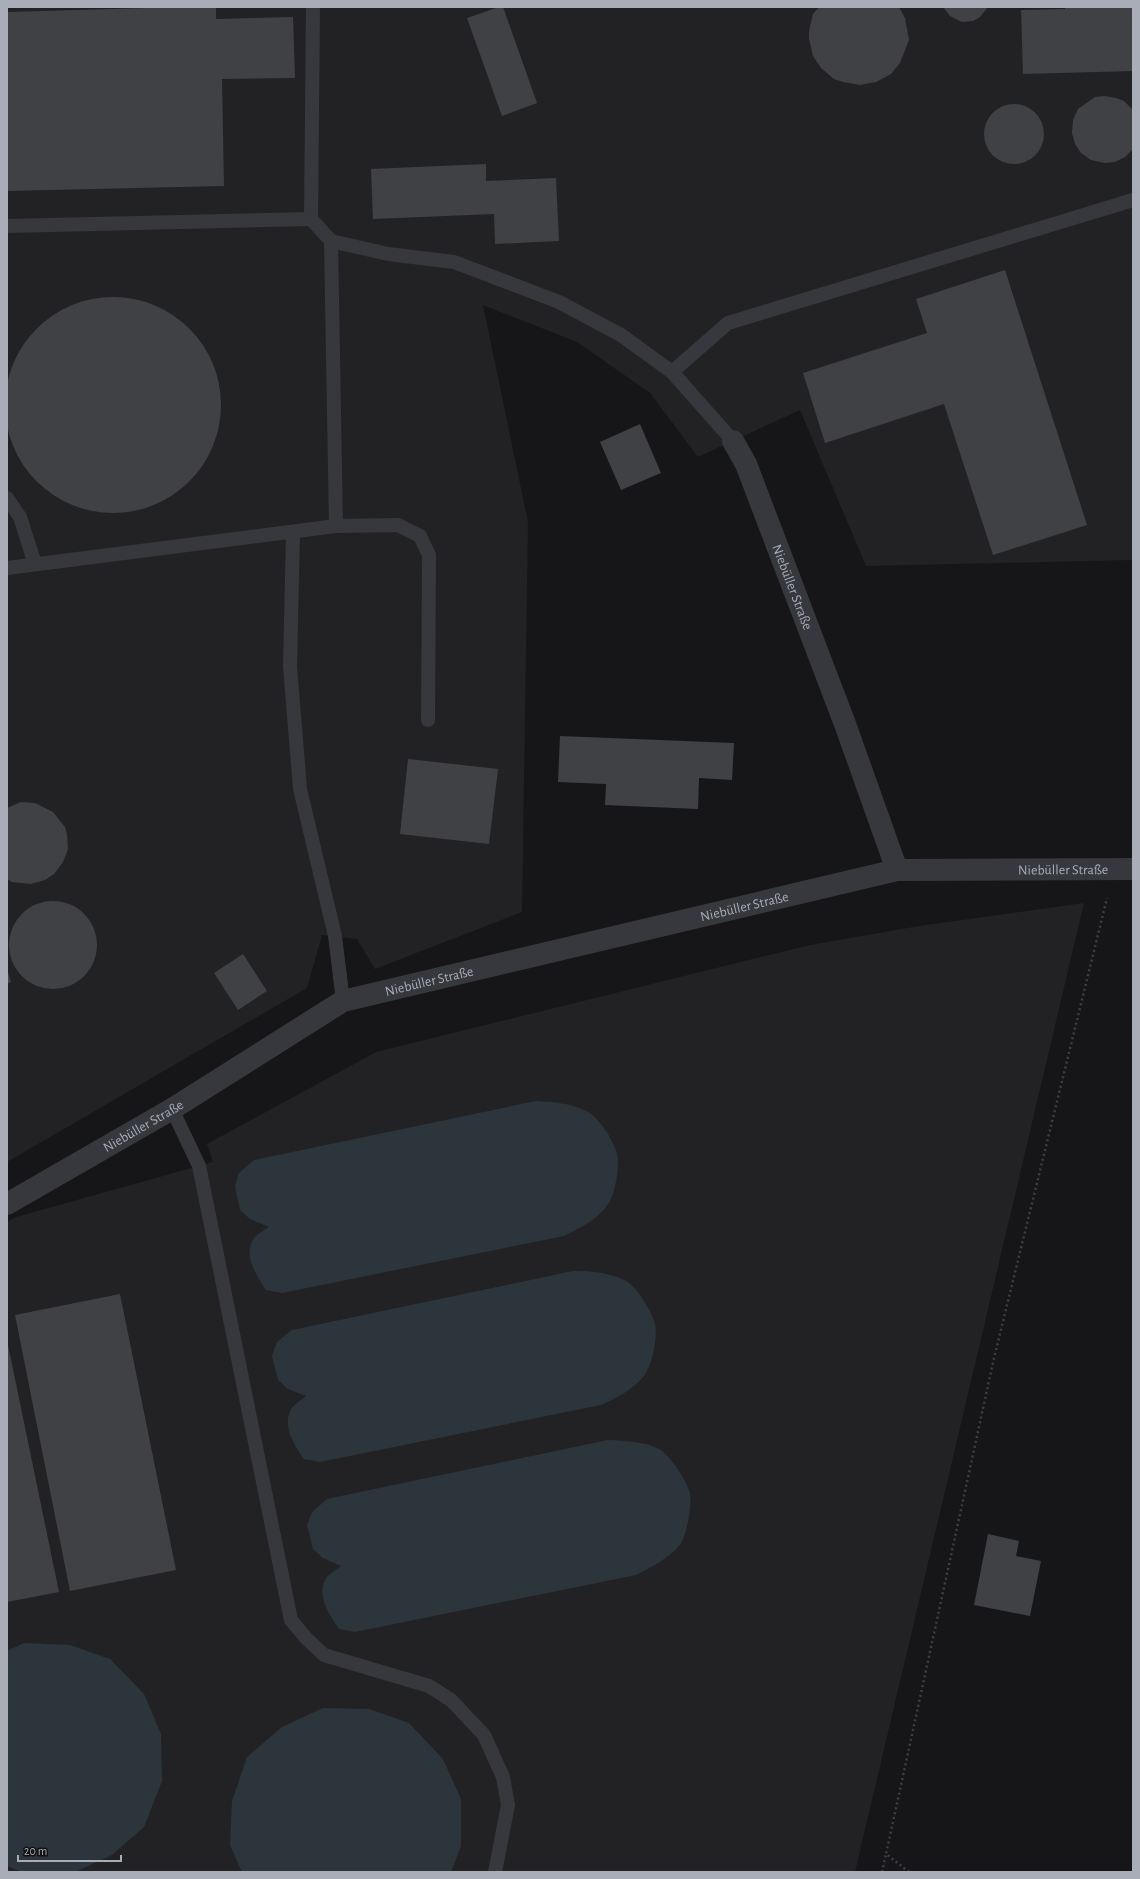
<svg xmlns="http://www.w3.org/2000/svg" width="1140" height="1879" viewBox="0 0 1140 1879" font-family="'Alegreya Sans',sans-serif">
<rect width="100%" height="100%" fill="#161618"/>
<!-- built -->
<g fill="#222225">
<path d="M7,7H1133V560L866,566L800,410L698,457L650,393L577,342L483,305L528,522L522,912L375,969L357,939L322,935L307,988L7,1162Z"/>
<path d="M1084,903L855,1872H7V1222L16,1217L213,1162L207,1144L376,1052L810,945L919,926Z"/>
</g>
<!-- water -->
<g fill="#2c353c">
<path d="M536,1101C554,1102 570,1103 586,1111C599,1117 614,1141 617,1154C620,1167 615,1197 606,1207C595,1221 580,1228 564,1236L282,1293L266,1290C257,1276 242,1255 254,1238C257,1234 264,1231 269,1227L250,1219L240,1210L235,1186L239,1173L254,1160Z"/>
<path d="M573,1271C591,1271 607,1272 624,1280C637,1286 651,1310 655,1324C658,1337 652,1366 644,1376C632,1390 617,1398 601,1405L320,1462L304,1459C294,1445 282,1426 291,1409C294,1404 302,1400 306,1396L288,1389L278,1380L272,1356L277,1342L292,1330Z"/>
<path d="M608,1440C626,1441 643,1441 659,1449C670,1455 687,1481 690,1493C692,1506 687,1536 679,1546C667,1559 652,1567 636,1575L355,1632L339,1629C329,1614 316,1596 326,1578C329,1574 336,1570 341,1566L323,1558L313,1549L307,1525L312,1512L327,1499Z"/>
<path d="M24,1643L70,1645L110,1659L144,1694L161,1734L162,1781L144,1827L112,1855L75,1872H22L7,1866V1651Z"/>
<path d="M323,1708L369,1709L409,1723L443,1759L461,1799V1846L451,1872H242L230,1845L232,1801L247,1757L282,1727Z"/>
</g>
<!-- building -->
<g fill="#404145">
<path d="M183,7H216V19L293,17L295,78L222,79L224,186L7,191V12Z"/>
<path d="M499,7H503L537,103L502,116L467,18Z"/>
<path d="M819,7H899L905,18L909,40L900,63L891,74L876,82L860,85L843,82L834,79L821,68L813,56L809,39V31L813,14Z"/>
<path d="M943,7H988L980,17L973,21L962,22L950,16Z"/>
<path d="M1065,7H1133V71L1023,74L1021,10L1065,9Z"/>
<path d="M1104,96L1116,98L1124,101L1133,110V149L1125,157L1115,162L1105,163L1091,160L1081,153L1075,144L1072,133L1073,120L1078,109L1095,97Z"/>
<circle cx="1014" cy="134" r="30"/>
<path d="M486,164V181L556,178L559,241L495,244L494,214L373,219L371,169Z"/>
<path d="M1005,270L1087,525L993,555L944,404L825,443L803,373L927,333L916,299Z"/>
<circle cx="113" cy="405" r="108"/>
<path d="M640,424L661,473L621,490L600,442Z"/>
<path d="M560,736L734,743L732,780L699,778L698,809L605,805L606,784L558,782Z"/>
<path d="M408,759L498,769L489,844L400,834Z"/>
<path d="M21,802L35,803L53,812L65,827L67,835L68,849L63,862L54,874L45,880L31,884L12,882L7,879V808Z"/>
<circle cx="53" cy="945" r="44"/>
<path d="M243,954L267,991L238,1010L214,973Z"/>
<path d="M7,969L11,982L7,984Z"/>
<path d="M120,1294L176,1570L70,1591L15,1315Z"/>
<path d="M7,1340L59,1592L7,1602Z"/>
<path d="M988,1534L1019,1541L1016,1556L1041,1561L1030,1616L974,1605Z"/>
</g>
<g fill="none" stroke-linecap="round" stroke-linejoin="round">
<!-- path -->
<g stroke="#3d3f44" stroke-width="2.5" stroke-dasharray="2 3" stroke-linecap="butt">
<path d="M882,1872L886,1854"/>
<path d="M909,1872L886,1854L994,1358L1107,898"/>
</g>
<!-- service -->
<g stroke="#37383d" stroke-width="14">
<path d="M313,7L311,219L331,241L388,254L454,262L559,302L621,335L672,372L733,441"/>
<path d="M7,226L311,219"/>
<path d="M331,241L336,526"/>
<path d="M672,372L728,323L1133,200"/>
<path d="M7,498L20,517L35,564"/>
<path d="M293,532L290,666L300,789L335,936L343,1001"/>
<path d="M7,568L336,526L398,525L420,536L429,555L428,720"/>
<path d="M172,1109L199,1166L291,1620L306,1638L324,1655L429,1686L451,1700L484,1735L503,1777L508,1805L495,1872"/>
</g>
<!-- minor -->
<g stroke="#37383d" stroke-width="22">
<path id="s1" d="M733,441L746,464L845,724L897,870"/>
<path id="s2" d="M7,1204L172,1109L343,1001L897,870L1133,869"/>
</g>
</g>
<g text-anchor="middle" stroke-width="3" stroke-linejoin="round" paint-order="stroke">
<!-- street labels -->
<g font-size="14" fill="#a8adb8" stroke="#111113">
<text dy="5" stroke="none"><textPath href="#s1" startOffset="158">Niebüller Straße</textPath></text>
<text dy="5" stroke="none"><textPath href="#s2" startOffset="1128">Niebüller Straße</textPath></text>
<text dy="5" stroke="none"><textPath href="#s2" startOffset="805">Niebüller Straße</textPath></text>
<text dy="5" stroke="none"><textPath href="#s2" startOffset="481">Niebüller Straße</textPath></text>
<text dy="5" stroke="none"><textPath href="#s2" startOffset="157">Niebüller Straße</textPath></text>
</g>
</g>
<!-- border -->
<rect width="1140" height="1879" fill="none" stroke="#a8adb8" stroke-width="16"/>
<!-- scale -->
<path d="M18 1855v6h103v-6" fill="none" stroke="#a8adb8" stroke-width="2"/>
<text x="24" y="1855" font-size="12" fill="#a8adb8" stroke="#111113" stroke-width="3" paint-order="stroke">20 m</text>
</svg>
